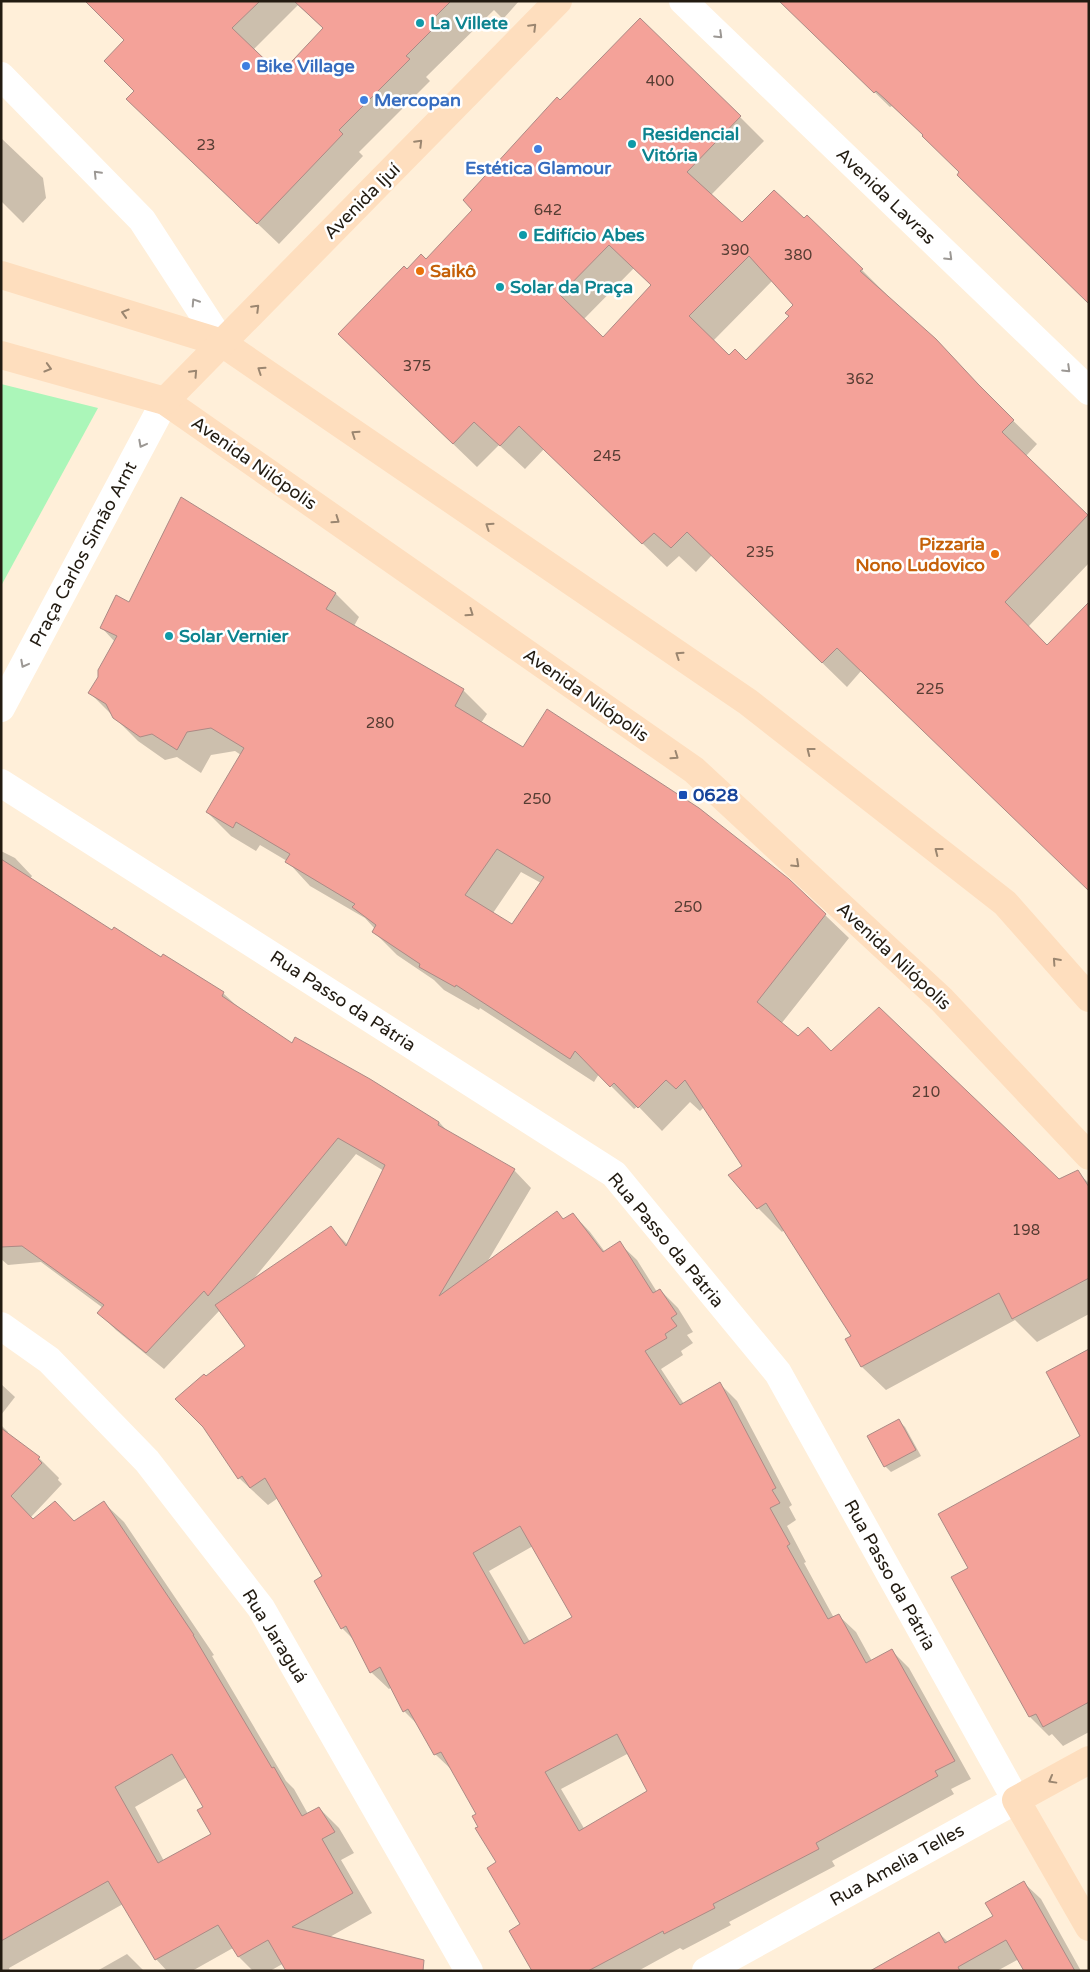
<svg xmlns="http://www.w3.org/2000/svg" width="1090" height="1972" viewBox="0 0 1090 1972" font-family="'Varela Round',sans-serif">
<rect width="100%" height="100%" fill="#ffefd9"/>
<!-- green -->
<path fill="#abf6b9" d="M1,384L98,408L1,586Z"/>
<!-- shadow -->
<g fill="#0003" fill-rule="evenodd">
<path d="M86,1H519L503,19L494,10L426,77L430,81L359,152L363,156L279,244L148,120L136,91L126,40ZM298,5L324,29L280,76L253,50Z"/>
<path d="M780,1H1089L961,173L924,135L892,106L890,107Z"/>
<path d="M560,101L740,117L764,141L711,195L742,224L862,270L886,294L885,295L1037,444L1026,456L1089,517V563L1028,627L1089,890L861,671L847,687L712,555L696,572L679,556L667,567L544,449L525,469L499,445L477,467L364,358L407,271L426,261L474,210ZM634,268L652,286L603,339L583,320ZM772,281L794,305L790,316L746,361L729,357L713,341Z"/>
<path d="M1,138L43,178L46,198L23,223L1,201Z"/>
<path d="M336,594L359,617L354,626L463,690L487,714L481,723L523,748L825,915L849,938L781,1024L798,1038L831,1053L1059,1181L1077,1172L1089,1183V1314L1037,1342L1015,1320L886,1390L862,1367L847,1339L852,1337L784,1230L782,1232L758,1208L743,1166L704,1107L700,1111L690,1102L662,1131L638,1106L634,1109L599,1074L594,1082L480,1008L479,1010L444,990L434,980L397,955L374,932L375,929L365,918L310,886L287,861L260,845L256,851L231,836L207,812L241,755L235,751L211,755L201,773L177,757L165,760L138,741L90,693L99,677L115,642L102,628L129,603ZM521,872L541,883L513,926L493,913Z"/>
<path d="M1,851L15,858L32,876L30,879L113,932L161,959L164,955L223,993L240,1009L292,1045L439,1122L449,1133L514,1170L531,1188L486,1264L557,1213L564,1220L573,1214L590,1232L605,1252L619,1243L637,1260L657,1292L660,1290L678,1308L693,1332L687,1335L693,1343L681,1351L683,1355L661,1369L684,1404L720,1384L737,1401L792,1505L789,1507L796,1520L787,1526L806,1562L804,1563L834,1618L838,1615L856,1632L872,1661L892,1651L909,1668L971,1779L951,1789L954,1794L832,1861L835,1866L729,1922L731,1925L683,1950L680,1948L638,1971H533L522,1925L498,1863L480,1827L477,1814L453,1771L435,1754L420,1727L404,1711L392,1687L389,1689L371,1672L356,1642L342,1628L324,1577L278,1498L268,1505L239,1478L206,1377L247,1346L220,1310L164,1369L116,1330L99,1313L103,1308L41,1262L8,1265L1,1259ZM356,1154L384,1171L348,1245L331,1228L252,1281ZM533,1546L574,1618L530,1642L489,1571ZM629,1753L650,1791L585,1830L561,1789Z"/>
<path d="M1089,1350V1732L1063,1746L1052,1734L1049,1736L1030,1717L970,1569L1082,1436Z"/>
<path d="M1,1384L15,1397L1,1415Z"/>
<path d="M899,1421L905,1427L921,1456L891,1472L885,1466Z"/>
<path d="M1,1425L8,1432L7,1434L39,1458L59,1478L58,1480L62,1484L31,1517L34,1520L75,1523L103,1502L124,1522L214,1655L212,1656L286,1781L294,1789L308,1814L319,1808L339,1828L354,1853L341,1860L372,1913L270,1971H253L239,1957L233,1948L192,1971H167L156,1959L123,1904L9,1968L10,1971H1ZM187,1777L205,1808L212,1834L164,1861L135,1807Z"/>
<path d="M1024,1883L1041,1899L1081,1971H1025L1019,1959L997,1971H875L939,1933L948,1942L995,1917Z"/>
<path d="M127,1954L144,1971H97Z"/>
</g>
<!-- building -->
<g fill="#f4a299" stroke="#ac8a85" fill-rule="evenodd">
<path d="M85,1H260L232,28L280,74L323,28L294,1H451L432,20L437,25L406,56L410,59L339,130L343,134L257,224L126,99L134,91L104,61L124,40Z"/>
<path d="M779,1H1089V304L957,175L959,172L922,136L923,135L885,99L876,91L874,93Z"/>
<path d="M640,18L741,116L687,172L742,222L774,190L804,218L807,215L863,269L860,271L936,339L978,384L1014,420L1002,432L1088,515L1005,602L1047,645L1089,602V891L837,648L822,663L687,532L671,548L654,533L642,544L519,426L500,446L474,422L453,444L338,334L404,266L407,269L421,254L426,259L472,210L463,200L557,97L560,100ZM609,245L651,285L603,337L560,295ZM749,256L793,305L785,313L789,316L746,360L735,349L729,355L689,316Z"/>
<path d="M181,497L336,593L326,609L464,689L455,706L523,747L547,709L699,808L789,879L826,914L757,1002L798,1036L808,1027L831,1051L879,1007L1059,1179L1078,1170L1089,1187V1278L1012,1319L999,1293L861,1367L845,1339L851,1336L766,1203L757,1209L728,1175L742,1166L685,1080L676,1089L666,1080L638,1108L614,1083L610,1087L575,1051L570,1059L456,985L455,987L419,967L420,964L372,932L376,925L352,907L355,904L285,862L290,854L236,822L233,828L206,812L244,748L211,728L187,732L177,750L152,734L140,737L113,718L106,704L88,693L98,677V670L117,636L100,628L116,595L129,602ZM497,849L544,877L512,924L465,895Z"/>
<path d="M1,859L112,930L114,927L161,957L163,954L224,992L222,996L292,1043L295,1037L370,1079L439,1122L438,1125L515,1169L439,1296L557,1211L563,1219L573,1213L603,1252L620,1241L653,1293L660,1289L677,1314L671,1318L677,1326L665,1334L667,1338L645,1351L680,1405L720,1382L776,1488L772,1490L780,1503L770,1508L790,1544L787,1546L828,1619L839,1614L866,1663L892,1649L955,1761L935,1771L938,1776L816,1843L819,1849L713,1904L715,1908L664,1934L663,1931L588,1971H532L509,1931L520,1924L487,1868L496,1862L475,1828L478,1827L472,1816L476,1814L441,1752L434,1755L408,1709L403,1712L380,1667L370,1673L346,1626L341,1629L314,1581L322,1576L265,1478L250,1488L242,1476L238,1479L203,1427L175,1399L204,1374L206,1376L245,1346L215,1305L331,1226L346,1246L385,1165L338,1138L208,1296L204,1291L146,1353L97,1313L104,1305L22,1246L1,1247ZM520,1526L572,1617L524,1644L473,1553ZM617,1734L647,1791L579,1831L545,1772Z"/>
<path d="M1089,1349V1702L1043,1727L1036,1714L1029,1717L951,1577L968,1568L938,1514L1080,1436L1046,1372Z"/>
<path d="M899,1419L916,1450L884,1467L867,1436Z"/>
<path d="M1,1428L40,1457L38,1459L42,1463L11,1496L33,1519L55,1501L74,1521L104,1501L194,1635H193L272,1768L274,1767L302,1816L319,1807L335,1832L322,1839L353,1893L292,1927L424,1960L423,1971H286L268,1940L238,1957L218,1925L155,1960L108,1881L1,1941ZM172,1754L203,1807L197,1810L211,1834L158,1863L115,1787Z"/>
<path d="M1024,1881L1075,1971H1024L1006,1940L958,1967L960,1971H870L939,1932L945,1943L993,1916L985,1903Z"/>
</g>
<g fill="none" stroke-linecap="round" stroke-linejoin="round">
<!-- street -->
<g stroke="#fff" stroke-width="28">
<path d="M683,1L1089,391"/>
<path d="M1,76L142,220L222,343"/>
<path d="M1,708L165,401"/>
<path d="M1,783L614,1174L778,1373L1016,1800L706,1971"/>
<path d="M1,1326L49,1360L147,1461L261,1608L469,1971"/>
</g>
<!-- secondary -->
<g stroke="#fedebe" stroke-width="28">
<path d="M1,275L222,343L748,702L1005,903L1089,998"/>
<path d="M1,355L165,401L694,770L942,1000L1089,1156"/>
<path d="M165,401L558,1"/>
<path d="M1089,1760L1016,1800L1089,1927"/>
</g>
</g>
<!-- one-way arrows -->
<defs><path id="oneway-chevron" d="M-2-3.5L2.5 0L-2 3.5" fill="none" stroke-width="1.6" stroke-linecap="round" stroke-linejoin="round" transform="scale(1.25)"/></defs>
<g stroke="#9b8670">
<use href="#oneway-chevron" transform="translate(533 27) rotate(-45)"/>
<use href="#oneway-chevron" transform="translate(419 143) rotate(-45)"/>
<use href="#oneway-chevron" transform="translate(256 308) rotate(-45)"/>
<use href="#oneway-chevron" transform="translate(125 313) rotate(-163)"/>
<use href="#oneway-chevron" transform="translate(48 368) rotate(16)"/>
<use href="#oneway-chevron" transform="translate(261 370) rotate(-146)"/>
<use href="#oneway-chevron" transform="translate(194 373) rotate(-47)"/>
<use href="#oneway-chevron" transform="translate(355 434) rotate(-146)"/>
<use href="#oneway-chevron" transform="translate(336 520) rotate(35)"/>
<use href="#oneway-chevron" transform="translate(489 526) rotate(-146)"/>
<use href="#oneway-chevron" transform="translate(470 613) rotate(35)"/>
<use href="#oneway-chevron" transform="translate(679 655) rotate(-146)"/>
<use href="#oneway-chevron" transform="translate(810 751) rotate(-142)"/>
<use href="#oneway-chevron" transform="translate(675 756) rotate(35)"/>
<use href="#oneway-chevron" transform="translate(938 851) rotate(-142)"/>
<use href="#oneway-chevron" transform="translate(796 864) rotate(43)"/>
<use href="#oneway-chevron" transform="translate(1056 961) rotate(-132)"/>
<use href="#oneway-chevron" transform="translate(1052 1780) rotate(151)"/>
</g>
<g stroke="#9c9894">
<use href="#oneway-chevron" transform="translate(719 35) rotate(44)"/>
<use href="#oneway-chevron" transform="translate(97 174) rotate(-134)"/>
<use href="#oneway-chevron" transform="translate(949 257) rotate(44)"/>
<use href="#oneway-chevron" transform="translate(195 302) rotate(-123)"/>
<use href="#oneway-chevron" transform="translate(1067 369) rotate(44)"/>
<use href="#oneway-chevron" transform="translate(142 444) rotate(118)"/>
<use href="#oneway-chevron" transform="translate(24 664) rotate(118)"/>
</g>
<!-- markers -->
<g fill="#0f9aa8" stroke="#fff" stroke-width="2">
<circle cx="420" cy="23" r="5"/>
<circle cx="632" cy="144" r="5"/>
<circle cx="523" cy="235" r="5"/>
<circle cx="500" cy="287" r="5"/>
<circle cx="169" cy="636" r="5"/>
</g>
<g fill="#3f7fe0" stroke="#fff" stroke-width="2">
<circle cx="246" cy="66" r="5"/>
<circle cx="364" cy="100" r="5"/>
<circle cx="538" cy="149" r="5"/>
</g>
<g fill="#e8710a" stroke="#fff" stroke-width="2">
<circle cx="420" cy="271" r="5"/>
<circle cx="995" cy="554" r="5"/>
</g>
<rect fill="#1a4fb4" stroke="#fff" stroke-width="2" x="678" y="790" width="10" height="10" rx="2.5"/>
<g text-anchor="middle" stroke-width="5" stroke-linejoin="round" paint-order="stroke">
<!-- number labels -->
<g font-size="15" fill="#563d33">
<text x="660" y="86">400</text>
<text x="206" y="150">23</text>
<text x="548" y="215">642</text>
<text x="735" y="255">390</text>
<text x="798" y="260">380</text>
<text x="417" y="371">375</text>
<text x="860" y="384">362</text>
<text x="607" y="461">245</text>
<text x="760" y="557">235</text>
<text x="930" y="694">225</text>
<text x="380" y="728">280</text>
<text x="537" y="804">250</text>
<text x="688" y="912">250</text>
<text x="926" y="1097">210</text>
<text x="1026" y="1235">198</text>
</g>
<!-- culture labels -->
<g font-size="18" font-weight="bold" fill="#0d838f" stroke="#fff" text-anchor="start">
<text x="430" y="29">La Villete</text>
<text x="642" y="140">Residencial<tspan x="642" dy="21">Vitória</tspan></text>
<text x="533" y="241">Edifício Abes</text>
<text x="510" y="293">Solar da Praça</text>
<text x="179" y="642">Solar Vernier</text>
</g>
<!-- shop labels -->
<g font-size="18" font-weight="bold" fill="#366cbe" stroke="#fff" text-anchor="start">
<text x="256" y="72">Bike Village</text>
<text x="374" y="106">Mercopan</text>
<text x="538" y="174" text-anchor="middle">Estética Glamour</text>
</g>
<!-- street labels -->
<g font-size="18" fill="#221b11" stroke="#fff">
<text transform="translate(886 196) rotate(44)" y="6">Avenida Lavras</text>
<text transform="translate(362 201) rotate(-45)" y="6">Avenida Ijuí</text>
<text transform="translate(254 463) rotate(35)" y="6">Avenida Nilópolis</text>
<text transform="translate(83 554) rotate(-62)" y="6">Praça Carlos Simão Arnt</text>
<text transform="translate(586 695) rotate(35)" y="6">Avenida Nilópolis</text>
<text transform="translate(894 956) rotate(43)" y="6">Avenida Nilópolis</text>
<text transform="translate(343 1001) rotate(33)" y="6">Rua Passo da Pátria</text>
<text transform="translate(666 1240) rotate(50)" y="6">Rua Passo da Pátria</text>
<text transform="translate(890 1575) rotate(61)" y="6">Rua Passo da Pátria</text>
<text transform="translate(275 1636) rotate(58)" y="6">Rua Jaraguá</text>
<text transform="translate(897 1865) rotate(-29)" y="6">Rua Amelia Telles</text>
</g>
<!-- food labels -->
<g font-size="18" font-weight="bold" fill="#c56008" stroke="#fff" text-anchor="start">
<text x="430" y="277">Saikô</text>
<text x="985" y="550" text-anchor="end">Pizzaria<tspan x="985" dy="21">Nono Ludovico</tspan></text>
</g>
<!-- transit labels -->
<g font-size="18" font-weight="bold" fill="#164399" stroke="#fff" text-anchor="start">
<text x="693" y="801">0628</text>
</g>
</g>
<!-- border -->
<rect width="1090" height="1972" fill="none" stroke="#221b11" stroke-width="5"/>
</svg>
